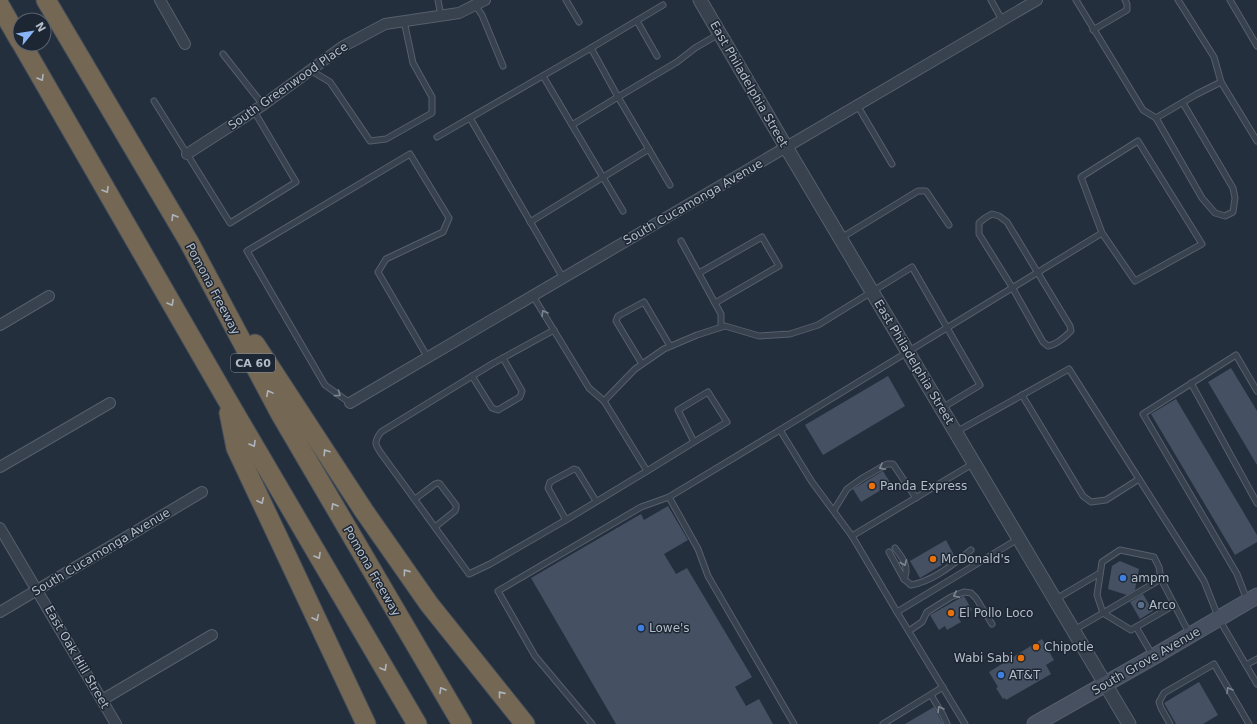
<svg xmlns="http://www.w3.org/2000/svg" width="1257" height="724" viewBox="0 0 1257 724" font-family="'DejaVu Sans',sans-serif">
<rect width="100%" height="100%" fill="#242f3e"/>
<!-- building -->
<g fill="#455162">
<path d="M1231,368L1257,411V465L1208,382Z"/>
<path d="M888,376L905,406L823,455L805,425Z"/>
<path d="M1176,399L1257,535V542L1235,555L1151,414Z"/>
<path d="M883,471L891,484L861,502L853,489Z"/>
<path d="M668,506L688,540L664,554L676,574L687,568L752,677L735,687L746,706L759,699L773,724H616L531,578L641,514L644,520Z"/>
<path d="M946,540L955,557L920,578L910,561Z"/>
<path d="M1120,561L1139,569L1135,590L1127,595L1108,589L1112,566Z"/>
<path d="M1143,594L1153,611L1140,619L1130,602Z"/>
<path d="M964,596L972,610L958,617L961,622L947,630L945,626L939,630L930,615Z"/>
<path d="M1042,639L1054,660L1046,665L1051,674L1006,700L1005,698L1003,699L996,688L998,687L989,672Z"/>
<path d="M1199,682L1218,715L1203,724H1176L1164,703Z"/>
<path d="M934,707L943,724H905Z"/>
</g>
<g fill="none" stroke-linecap="round" stroke-linejoin="round">
<defs>
<g id="service">
<path d="M438,0L441,16"/>
<path d="M566,0L579,22"/>
<path d="M991,0L1002,20"/>
<path d="M1076,0L1143,110L1156,118L1197,94L1221,82L1214,57L1178,0"/>
<path d="M1230,0L1257,46"/>
<path d="M475,5L482,15L503,66"/>
<path d="M637,21L657,56"/>
<path d="M1093,30L1127,10V4L1125,0"/>
<path d="M591,48L663,5"/>
<path d="M223,54L263,105"/>
<path d="M310,70L330,82L370,141L386,139L432,113V97L413,63L404,21"/>
<path d="M543,76L572,125"/>
<path d="M1221,82L1257,141"/>
<path d="M154,101L230,223L296,182L254,111"/>
<path d="M857,105L892,164"/>
<path d="M470,118L563,278"/>
<path d="M1156,118L1202,198L1215,213L1225,216L1233,212L1235,198L1233,188L1183,103"/>
<path d="M437,137L591,48L618,97L677,62L695,48L719,34"/>
<path d="M623,211L572,125L618,97L670,185"/>
<path d="M992,214L999,216L1007,222L1070,326L1071,331C1065,337 1056,345 1048,346L1043,342L1012,287L979,234V223L985,218Z"/>
<path d="M530,222L649,149"/>
<path d="M841,238L918,191H926L949,225"/>
<path d="M681,241L721,314V327"/>
<path d="M699,273L762,237L779,266L715,303"/>
<path d="M533,296L589,388L604,401L635,369L664,349L697,335L725,326L759,336L790,334L818,325L912,267L980,385L942,408"/>
<path d="M554,330L492,364L381,432C373,443 375,445 383,456L469,574L490,564L571,517L647,471L604,401"/>
<path d="M642,364L616,321L618,316L644,302L670,346"/>
<path d="M472,376L492,408L498,410L520,397L522,391L503,358"/>
<path d="M1191,383L1257,503"/>
<path d="M1022,395L1083,496L1091,502L1106,500L1139,479"/>
<path d="M350,403L325,385L247,251L410,154L449,218L443,232L386,259L378,272L428,358"/>
<path d="M956,432L1069,369L1204,581L1219,619L1257,684"/>
<path d="M647,471L694,442L678,410L708,392L727,422L694,442"/>
<path d="M669,497L698,549L708,576L794,724"/>
<path d="M415,499L435,484L438,483L440,484L456,505V508L455,511L435,527"/>
<path d="M834,510L847,489L861,479L887,464H893L916,498"/>
<path d="M566,520L548,488L550,482L574,469L577,470L596,501"/>
<path d="M852,536L812,482L780,430L1102,233L1135,281L1202,244L1138,141L1081,177L1102,233"/>
<path d="M895,548C902,557 910,567 904,579"/>
<path d="M889,552L904,579L911,585C934,581 953,564 971,550"/>
<path d="M1161,579L1103,613L1131,630L1174,605"/>
<path d="M1056,599L1100,573"/>
<path d="M1247,600L1237,574L1143,414L1236,355L1257,391"/>
<path d="M897,612L852,536L974,463"/>
<path d="M1136,627L1153,656"/>
<path d="M1074,630L1103,613L1097,595L1102,562L1120,550L1154,557L1159,567L1161,579L1189,633"/>
<path d="M909,631L922,622L927,612L951,597L964,592L971,593L976,598L992,624"/>
<path d="M1246,665L1257,659"/>
<path d="M931,695L943,715L947,724"/>
<path d="M592,724L535,656L498,591L641,507L669,497L780,430"/>
<path d="M883,724L943,687"/>
<path d="M965,724L897,612L1018,539"/>
<path d="M1170,724L1161,708L1159,702L1164,693L1214,664L1249,724"/>
</g>
<g id="minor">
<path d="M160,0L185,44"/>
<path d="M187,154L263,105L342,47L385,24L459,13L485,0"/>
<path d="M0,325L49,296"/>
<path d="M350,403L1037,0"/>
<path d="M0,467L110,403"/>
<path d="M0,528L116,724"/>
<path d="M0,612L202,492"/>
<path d="M102,700L212,635"/>
</g>
<path id="tertiary" d="M700,0L786,147L1129,724"/>
<path id="secondary" d="M1035,724L1153,657L1257,596"/>
<g id="motorway">
<path d="M46,0L189,242L281,415L462,724"/>
<path d="M0,6L20,41"/>
<path d="M22,44L226,398L417,724"/>
<path d="M255,344L364,511L429,604L525,724"/>
<path d="M229,413L236,448L366,724"/>
</g>
</defs>
<!-- service casing -->
<use href="#service" stroke="#565f6c" stroke-width="7"/>
<!-- minor casing -->
<use href="#minor" stroke="#565f6c" stroke-width="12"/>
<!-- tertiary casing -->
<use href="#tertiary" stroke="#565f6c" stroke-width="15"/>
<!-- secondary casing -->
<use href="#secondary" stroke="#565f6c" stroke-width="17"/>
<!-- motorway casing -->
<use href="#motorway" stroke="#434c59" stroke-width="21"/>
<!-- service -->
<use href="#service" stroke="#38414e" stroke-width="5"/>
<!-- minor -->
<use href="#minor" stroke="#38414e" stroke-width="10"/>
<!-- tertiary -->
<use href="#tertiary" stroke="#38414e" stroke-width="13"/>
<!-- secondary -->
<use href="#secondary" stroke="#465061" stroke-width="15"/>
<!-- motorway -->
<use href="#motorway" stroke="#746855" stroke-width="19"/>
</g>
<!-- one-way arrows -->
<defs><path id="oneway-chevron" d="M-2-3.5L2.5 0L-2 3.5" fill="none" stroke-width="1.6" stroke-linecap="round" stroke-linejoin="round"/></defs>
<g stroke="#aeb4bd">
<use href="#oneway-chevron" transform="translate(41 78) rotate(60)"/>
<use href="#oneway-chevron" transform="translate(106 190) rotate(60)"/>
<use href="#oneway-chevron" transform="translate(174 217) rotate(-121)"/>
<use href="#oneway-chevron" transform="translate(171 303) rotate(60)"/>
<use href="#oneway-chevron" transform="translate(269 393) rotate(-118)"/>
<use href="#oneway-chevron" transform="translate(253 444) rotate(60)"/>
<use href="#oneway-chevron" transform="translate(326 452) rotate(-123)"/>
<use href="#oneway-chevron" transform="translate(261 501) rotate(65)"/>
<use href="#oneway-chevron" transform="translate(334 506) rotate(-120)"/>
<use href="#oneway-chevron" transform="translate(318 556) rotate(60)"/>
<use href="#oneway-chevron" transform="translate(406 572) rotate(-125)"/>
<use href="#oneway-chevron" transform="translate(316 618) rotate(65)"/>
<use href="#oneway-chevron" transform="translate(384 668) rotate(60)"/>
<use href="#oneway-chevron" transform="translate(442 690) rotate(-120)"/>
<use href="#oneway-chevron" transform="translate(501 694) rotate(-129)"/>
</g>
<g stroke="#7c8592">
<use href="#oneway-chevron" transform="translate(544 313) rotate(-121)"/>
<use href="#oneway-chevron" transform="translate(338 394) rotate(36)"/>
<use href="#oneway-chevron" transform="translate(882 467) rotate(153)"/>
<use href="#oneway-chevron" transform="translate(904 563) rotate(67)"/>
<use href="#oneway-chevron" transform="translate(956 595) rotate(155)"/>
<use href="#oneway-chevron" transform="translate(1229 690) rotate(-120)"/>
<use href="#oneway-chevron" transform="translate(940 709) rotate(-121)"/>
</g>
<!-- markers -->
<g fill="#e8710a" stroke="#1d2633" stroke-width="1.5">
<circle cx="872" cy="486" r="4"/>
<circle cx="933" cy="559" r="4"/>
<circle cx="951" cy="613" r="4"/>
<circle cx="1036" cy="647" r="4"/>
<circle cx="1021" cy="658" r="4"/>
</g>
<g fill="#3f7fe0" stroke="#1d2633" stroke-width="1.5">
<circle cx="1123" cy="578" r="4"/>
<circle cx="641" cy="628" r="4"/>
<circle cx="1001" cy="675" r="4"/>
</g>
<circle fill="#5c6f8a" stroke="#1d2633" stroke-width="1.5" cx="1141" cy="605" r="4"/>
<g text-anchor="middle" stroke-width="3" stroke-linejoin="round" paint-order="stroke">
<!-- shield labels -->
<rect fill="#1d2633" stroke="#878f9c" stroke-width="1" x="231" y="354" width="44" height="18" rx="3"/>
<g font-size="11" font-weight="bold" fill="#b4bcc9">
<text x="253" y="367">CA 60</text>
</g>
<!-- street labels -->
<g font-size="12" fill="#b4bcc9" stroke="#1d2633">
<text transform="translate(749 84) rotate(60)" y="4">East Philadelphia Street</text>
<text transform="translate(288 86) rotate(-35)" y="4">South Greenwood Place</text>
<text transform="translate(693 202) rotate(-30)" y="4">South Cucamonga Avenue</text>
<text transform="translate(213 289) rotate(62)" y="4">Pomona Freeway</text>
<text transform="translate(914 362) rotate(59)" y="4">East Philadelphia Street</text>
<text transform="translate(101 552) rotate(-31)" y="4">South Cucamonga Avenue</text>
<text transform="translate(372 571) rotate(60)" y="4">Pomona Freeway</text>
<text transform="translate(77 657) rotate(60)" y="4">East Oak Hill Street</text>
<text transform="translate(1146 661) rotate(-30)" y="4">South Grove Avenue</text>
</g>
<!-- poi labels -->
<g font-size="12" fill="#b4bcc9" stroke="#1d2633" text-anchor="start">
<text x="880" y="490">Panda Express</text>
<text x="941" y="563">McDonald's</text>
<text x="1131" y="582">ampm</text>
<text x="1149" y="609">Arco</text>
<text x="959" y="617">El Pollo Loco</text>
<text x="649" y="632">Lowe's</text>
<text x="1044" y="651">Chipotle</text>
<text x="1013" y="662" text-anchor="end">Wabi Sabi</text>
<text x="1009" y="679">AT&amp;T</text>
</g>
</g>
<!-- north arrow -->
<g transform="translate(32 32) rotate(60)"><circle r="19" fill="#1d2633" stroke="#59626f"/>
<path d="M0-3L7 15L0 10L-7 15Z" fill="#8ab4f8"/>
<text y="-6" font-size="11" font-weight="bold" text-anchor="middle" fill="#b4bcc9">N</text>
</g>
</svg>
